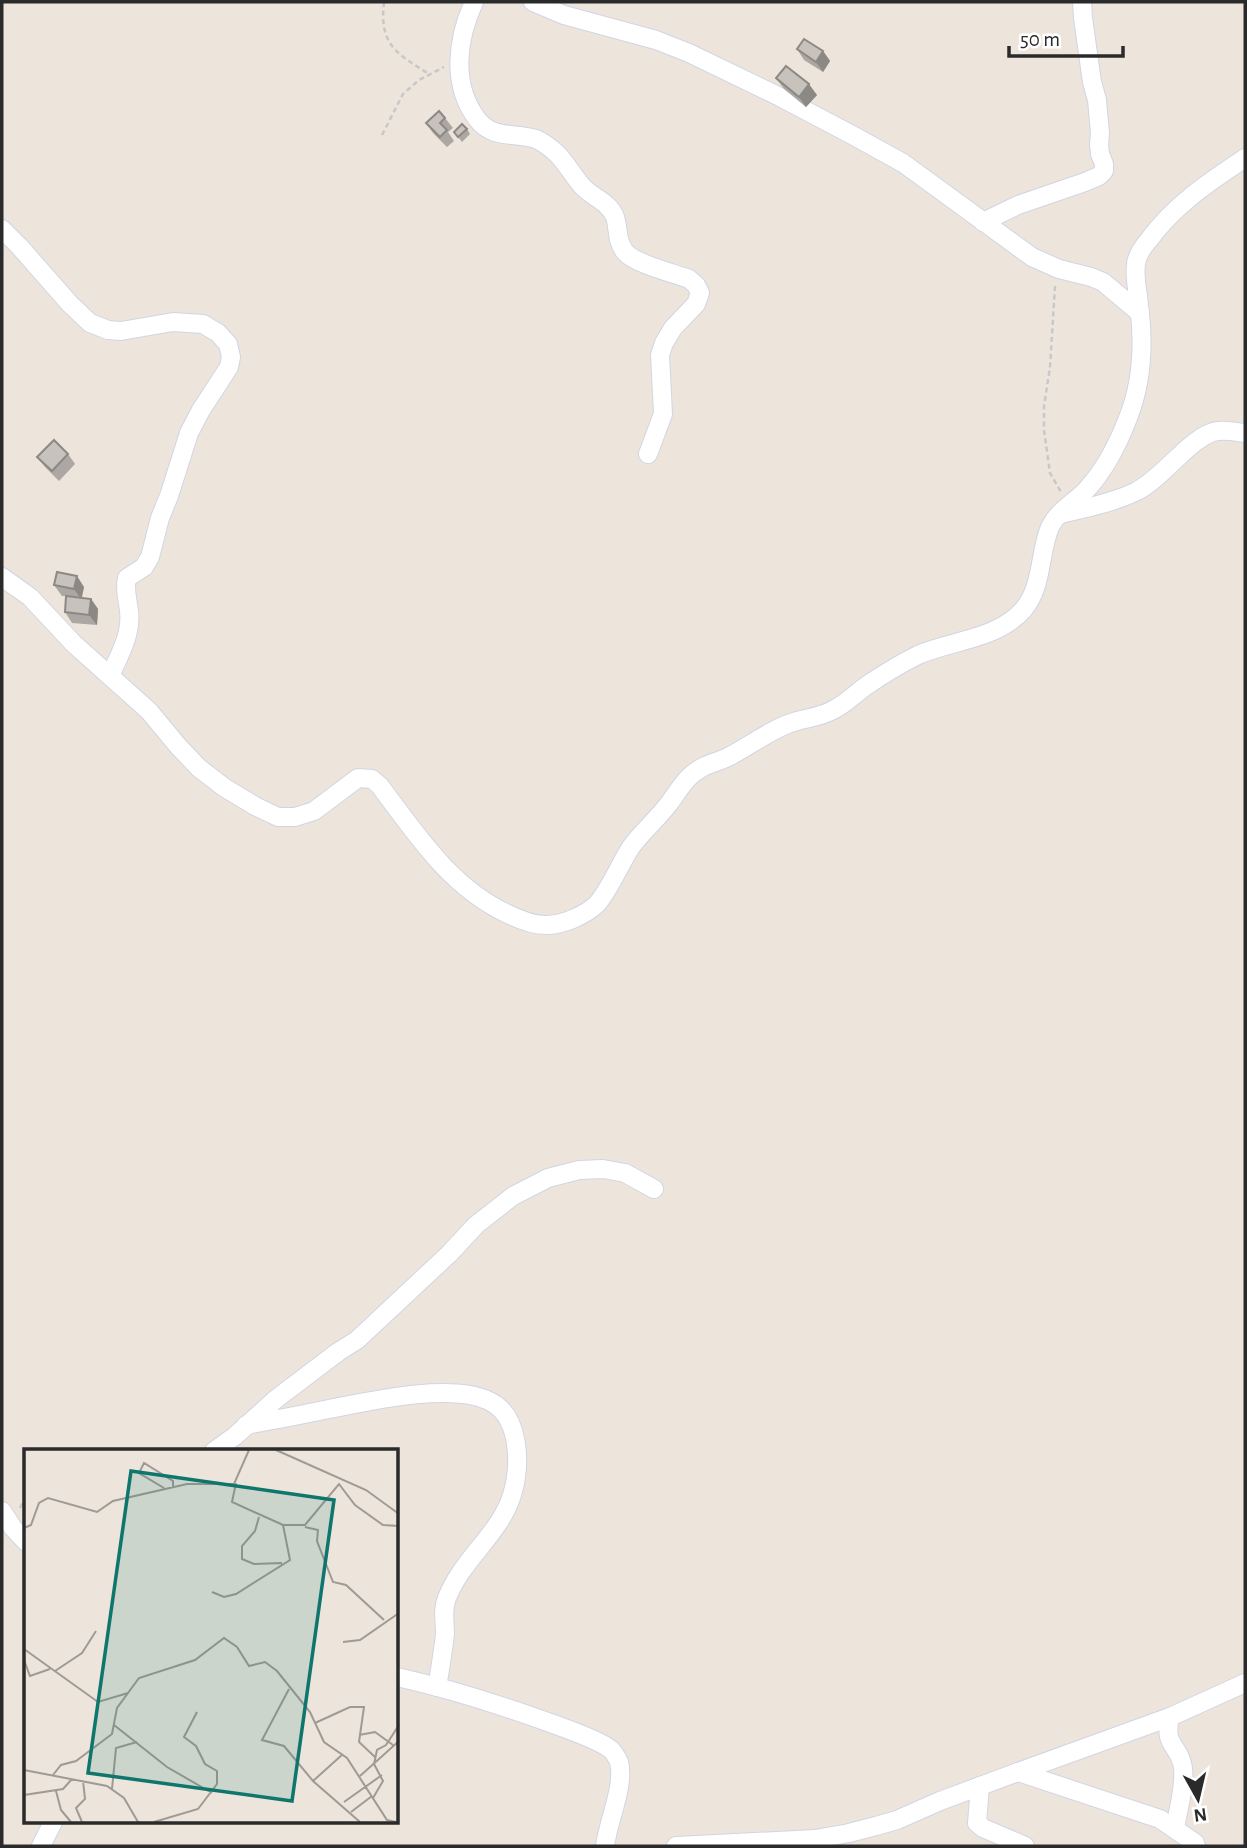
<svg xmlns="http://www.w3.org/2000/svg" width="1247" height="1848" viewBox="0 0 1247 1848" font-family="'Alegreya Sans',sans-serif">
<rect width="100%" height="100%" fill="#ede5dc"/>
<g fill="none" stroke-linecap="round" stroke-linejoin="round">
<defs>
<g id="minor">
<path d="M474,2C457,39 451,84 477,119C493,140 515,132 536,139C543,142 548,146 554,151C566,161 573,177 584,188C594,198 609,202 615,217C619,229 616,241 625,252C635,264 673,273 689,279L696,285L700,293L696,304L673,328L664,343L660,355L663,414L648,454"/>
<path d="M533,2L564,15L656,40L689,53L780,97L854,136L903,163L1032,257L1059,269L1091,277L1103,282L1140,313"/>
<path d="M983,222L1018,205L1085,182L1099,176L1104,171V164L1100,154L1099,145L1100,133L1097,100L1092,82L1083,18L1082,2"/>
<path d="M2,229L19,246L70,304L90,323L108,330L121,331L173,322L203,324L218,333L228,344L231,357L229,367L201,410L189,433L169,496L160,518L150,557L144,567L127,578C124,590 128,600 129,611C132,634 119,656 110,676"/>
<path d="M1061,514C1085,508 1112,503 1135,492C1163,479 1192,434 1218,431C1227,430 1237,432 1245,433"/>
<path d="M2,577L30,597L74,644L149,711L178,746L199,768L225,788L255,806L278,817H295L314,811L358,778L372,779L380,786C416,834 451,888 508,914C520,920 532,925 546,925C563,925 583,916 596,905C608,893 621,862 631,847C642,832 656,820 667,806C680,790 684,777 703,767C711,763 720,761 728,757C748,747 767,732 788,724C802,718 819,718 833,710C845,704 855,694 866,686C882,675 900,664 918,655C952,640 996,640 1023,610C1043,587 1039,553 1050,527C1058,510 1076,502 1088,488C1106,468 1118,444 1128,418C1142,383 1144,343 1139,305C1138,291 1134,278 1136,264C1137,255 1142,248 1148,241C1174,205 1209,182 1245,158"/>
<path d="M246,1425C273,1420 301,1415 329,1409C370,1401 449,1383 487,1400C521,1414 521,1465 512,1495C500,1534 462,1559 447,1598C442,1610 445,1621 445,1634C443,1652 440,1670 437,1687"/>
<path d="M214,1451L235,1436L276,1399L338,1352L357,1340L449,1254L476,1225L513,1196L548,1178L579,1170L603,1169L625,1173L654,1189"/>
<path d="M2,1511L13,1528L26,1542"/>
<path d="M397,1677C451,1689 504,1706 556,1725C570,1730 600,1741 610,1749C613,1751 618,1759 619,1762C625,1786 608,1821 605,1846"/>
<path d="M1170,1717C1163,1748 1180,1744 1183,1768C1185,1787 1178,1810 1175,1828"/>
<path d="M1018,1772L1160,1819L1195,1843L1196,1846"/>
<path d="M980,1786L977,1823L983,1828L1025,1846"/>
<path d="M41,1846L53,1822"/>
<path d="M676,1846L815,1839L849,1833L876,1826L897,1820L940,1801L1018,1772L1170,1717L1245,1683"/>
</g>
</defs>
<!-- minor casing -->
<use href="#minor" stroke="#d1d5e3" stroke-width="20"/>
<!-- path -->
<g stroke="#c8c8c8" stroke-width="2.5" stroke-dasharray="5 3.5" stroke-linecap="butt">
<path d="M384,2C379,45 396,53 429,74"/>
<path d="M382,135L403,94L419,80L444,67"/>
<path d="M1055,286L1050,367L1044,406V430L1050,473L1061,492"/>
<path d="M20,1508L26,1496"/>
</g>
<!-- minor -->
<use href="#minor" stroke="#fff" stroke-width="18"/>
</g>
<!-- wall -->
<g fill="#aca7a2">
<path d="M797,49L823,51L830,61L823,72L804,60Z"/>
<path d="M776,78L817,95L806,107L784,89Z"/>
<path d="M445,118L453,128L448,132L454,141L447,147L433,133L426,123Z"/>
<path d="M467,129L470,134L462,142L454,132Z"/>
<path d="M68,454L75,464L59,481L45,467L37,457Z"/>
<path d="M54,585L84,587L82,598L91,599L98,609L97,625L72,623L65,612L66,596H62Z"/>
</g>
<!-- shaded-wall -->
<g fill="#8c8884">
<path d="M823,51L830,61L823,72L816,62Z"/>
<path d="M809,84L817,95L806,107L799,97Z"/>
<path d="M77,576L84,587L81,599L74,589Z"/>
<path d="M91,599L98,609L97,625L89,615Z"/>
</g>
<!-- building -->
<g fill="#c8c2bc" stroke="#8c8884" stroke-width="2">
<path d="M804,39L823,51L816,62L797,49Z"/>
<path d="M786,66L809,84L799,97L776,78Z"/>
<path d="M439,111L445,118L440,123L447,130L440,137L426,123Z"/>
<path d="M462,124L467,129L458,137L454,132Z"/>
<path d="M54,440L68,454L52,471L37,457Z"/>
<path d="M57,572L77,576L74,589L54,585Z"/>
<path d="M66,596L91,599L89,615L65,612Z"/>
</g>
<!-- overview -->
<g transform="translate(24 1449)">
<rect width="374" height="374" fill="#ede5dc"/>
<path fill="none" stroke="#9f9a95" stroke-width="2" d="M252,1L342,41L375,65M212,34L208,53L259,76H281L315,35L331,56L359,76L375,77M140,39L115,24L120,14L149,32V39M235,68L231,82L218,97V110L230,115L258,114M281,78L294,81L293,92L309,133L322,136L360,171M0,79L7,76L15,54L24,49L73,63L89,52L163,35H210L225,1M188,143L200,148L212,145L266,111L259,76M319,193L336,191L375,164M0,200L74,253L104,244M0,211L6,227L26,220M31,222L58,204L72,182M265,240L238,291L260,297L289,332L336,373M291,274L326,258H340L335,293L351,308M90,276L143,318L188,344M335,286L351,283L369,296M0,321L83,337L100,349L114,373M29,326L37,316L52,312L88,285L93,259L115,229L171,211L200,189L213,198L225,217L241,213L253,222L286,263L300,293L323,309L363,371L372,373M336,327L375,292M289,332L319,305M88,340L92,299L113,293M32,342L37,361L47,373M0,346L39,340L48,330M349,349L359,332L350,315L353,301L362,296L375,276M320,353L358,326M327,363L348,347M58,373L52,359L61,350L59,332M130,373L174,360L193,335V322L181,315L172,297L160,288L173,263"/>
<path fill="#0f766e" fill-opacity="0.15" stroke="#0f766e" stroke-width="3.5" d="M107,22L310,51L268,352L64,324Z"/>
<rect width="374" height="374" fill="none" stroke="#2a2a2a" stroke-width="3.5"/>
</g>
<!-- border -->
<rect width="1247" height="1848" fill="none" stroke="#2a2a2a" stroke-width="7"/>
<!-- north arrow -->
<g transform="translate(1198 1799) rotate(172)" stroke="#ffffff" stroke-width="5" paint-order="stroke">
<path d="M0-5L12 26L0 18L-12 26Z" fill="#2a2a2a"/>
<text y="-10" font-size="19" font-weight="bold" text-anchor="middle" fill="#2a2a2a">N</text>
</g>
<!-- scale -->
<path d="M1009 46v10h114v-10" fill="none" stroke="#2a2a2a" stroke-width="3.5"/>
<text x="1020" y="46" font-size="21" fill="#2a2a2a" stroke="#ffffff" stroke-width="5" paint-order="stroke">50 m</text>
</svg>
